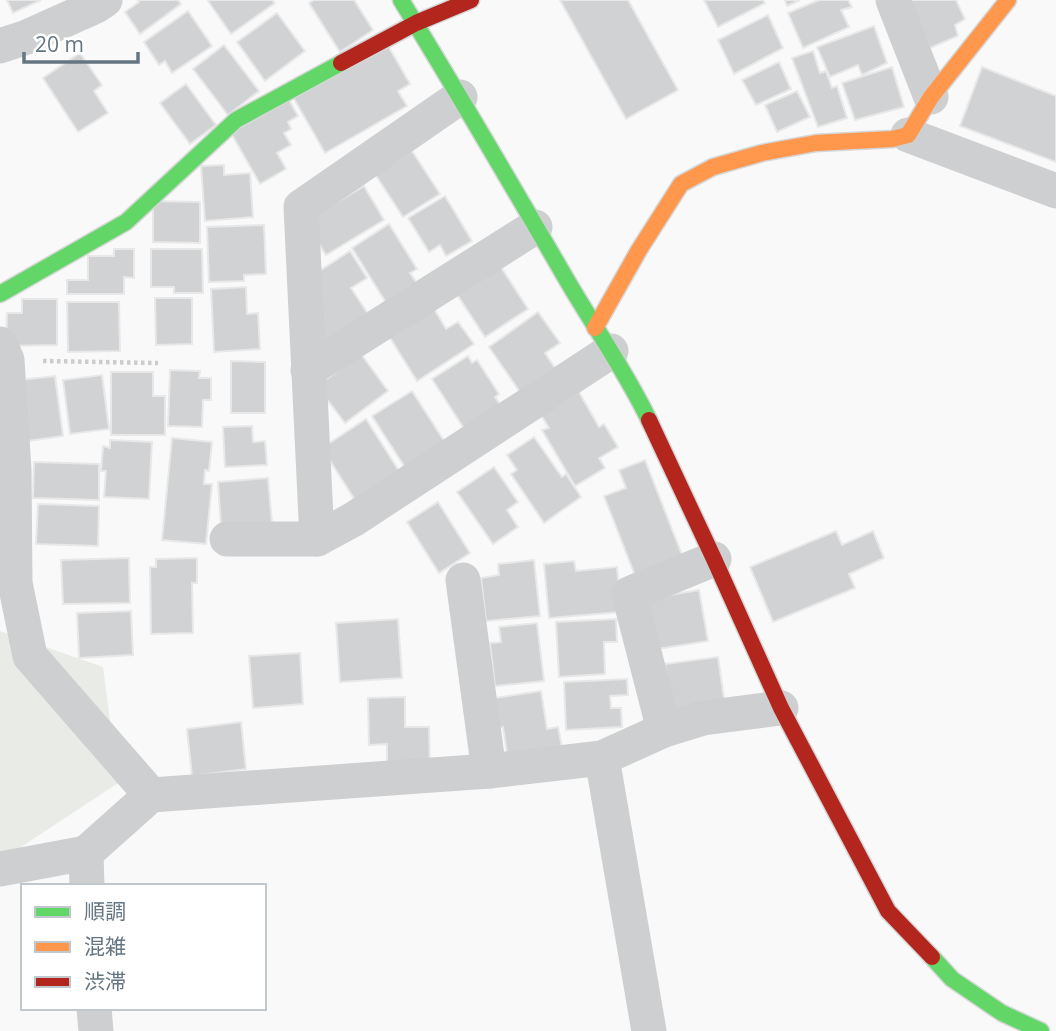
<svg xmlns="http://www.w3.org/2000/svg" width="1056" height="1031" viewBox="0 0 1056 1031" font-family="'Open Sans','Noto Sans JP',sans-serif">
<rect width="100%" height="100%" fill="#f9f9f9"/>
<!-- green -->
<path fill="#e8ebe6" d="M0,631L103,667L118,783L15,851L0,856Z"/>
<!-- building -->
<g fill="#d0d2d3" stroke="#e8e8e8" stroke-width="2">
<path d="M7,0H41L13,13Z"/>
<path d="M138,0H178L181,4L140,34L125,12L139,2Z"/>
<path d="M210,0H272L275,3L231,34L208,1Z"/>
<path d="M314,0H354L373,30L340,52L309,3Z"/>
<path d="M560,0H628L678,90L626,119Z"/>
<path d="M704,0H763L765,3L718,27Z"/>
<path d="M785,0H800L787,6Z"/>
<path d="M819,0H848L852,7L841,10L849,27L803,48L788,13Z"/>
<path d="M908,0H956L965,19L955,25L958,36L930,48Z"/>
<path d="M188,11L212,46L172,73L165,61L159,65L144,42Z"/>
<path d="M277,13L305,51L265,81L237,42Z"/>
<path d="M768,15L783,48L734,74L718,40Z"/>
<path d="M874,26L887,63L862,75L858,65L830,77L817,47Z"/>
<path d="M387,44L410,84L398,91L407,106L325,153L293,97Z"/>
<path d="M224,45L259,91L228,115L193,69Z"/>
<path d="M813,51L820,73L826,71L832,88L837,86L847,118L818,127L792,58Z"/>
<path d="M80,53L102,85L94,91L108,113L78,132L43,78Z"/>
<path d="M779,62L791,89L756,105L742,80Z"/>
<path d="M892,67L904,107L855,120L842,83Z"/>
<path d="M982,67L1056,96V162L960,126Z"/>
<path d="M186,84L216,125L190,144L160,103Z"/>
<path d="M797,91L810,117L777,132L765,105Z"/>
<path d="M289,100L298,116L288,122L291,129L284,133L291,145L277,153L286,169L260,184L231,133Z"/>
<path d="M412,151L440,194L403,217L375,174Z"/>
<path d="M224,165V175L250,173L253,217L205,221L201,166Z"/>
<path d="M364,186L384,220L326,255L305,222Z"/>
<path d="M445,196L472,241L446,256L440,245L429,252L408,218Z"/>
<path d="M153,201L200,202V243L153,242Z"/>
<path d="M389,224L417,269L410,273L421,289L390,309L352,248Z"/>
<path d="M264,225L266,274L244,275V281L209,282L207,227Z"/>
<path d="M114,249H134V278L124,277V294H67V280H88V256H114Z"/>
<path d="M151,249H202L203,293H174V287H151Z"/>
<path d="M350,251L367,278L351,288L372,320L329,348L307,314L309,278Z"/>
<path d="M499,264L528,309L485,337L456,293Z"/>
<path d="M246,287L247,314L258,313L260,349L214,352L211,289Z"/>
<path d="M155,298H192V344L156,345Z"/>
<path d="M22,299H57V345L6,346L7,313H22Z"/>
<path d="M67,302H119L120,351L68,352Z"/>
<path d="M433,307L446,329L458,322L474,344L417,381L389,336Z"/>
<path d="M538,312L560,343L545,353L555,368L520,392L489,347Z"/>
<path d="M361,354L388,391L345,423L317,386Z"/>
<path d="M468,356L472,363L477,360L499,394L495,397L501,406L465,430L432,379Z"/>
<path d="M231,361L265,362V413H231Z"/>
<path d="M170,370L200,371L199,378H211V400H203L202,427L168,426Z"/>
<path d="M111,372H153V396H165V435H111Z"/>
<path d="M102,375L109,429L70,434L63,380Z"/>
<path d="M55,376L63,436L28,441L20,380Z"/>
<path d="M412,391L446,444L406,469L372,416Z"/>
<path d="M579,392L599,427L604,424L618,447L599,458L605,468L575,486L542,430L549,428L541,415Z"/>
<path d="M366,419L399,471L355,500L322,448Z"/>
<path d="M252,426L253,442L265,441L267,465L225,467L223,427Z"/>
<path d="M534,437L562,477L566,474L581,497L544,523L511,474L517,470L507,455Z"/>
<path d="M172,438L212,442L209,471L205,470L204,484H212L206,544L162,540Z"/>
<path d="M110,440L152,442L149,499L104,497L106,471H101L103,446L110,448Z"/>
<path d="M645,460L684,560L636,578L604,496L626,488L619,470Z"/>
<path d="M34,462L99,464V500L33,498Z"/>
<path d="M494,467L518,502L507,510L518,527L493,544L457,492Z"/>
<path d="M268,478L272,523L221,526L218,482Z"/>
<path d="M438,502L470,553L439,573L407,522Z"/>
<path d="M38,504L99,506L98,546L36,544Z"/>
<path d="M836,531L842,545L873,531L884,558L849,574L855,588L773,622L750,567Z"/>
<path d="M129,558L130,603L63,604L61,560Z"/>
<path d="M197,558V583H192L193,633L151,634L150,567H156V559Z"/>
<path d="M534,560L540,616L486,621L481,578L499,575L498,564Z"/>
<path d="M574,561L576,571L617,567L621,612L549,618L544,564Z"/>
<path d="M699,590L708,641L657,649L647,599Z"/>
<path d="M131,611L133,655L79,658L77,613Z"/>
<path d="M398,619L402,678L340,682L336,623Z"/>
<path d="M616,619L617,642H604L605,674L559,677L556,622Z"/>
<path d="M537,623L544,681L495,686L490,643L501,642L499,627Z"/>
<path d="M300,653L303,704L253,708L249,656Z"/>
<path d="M718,657L725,705L672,713L665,664Z"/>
<path d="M627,679L628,695L610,696L611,708H621L622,727L566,730L564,682Z"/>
<path d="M541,691L547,729L558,727L563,753H507L503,727L492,728L488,699Z"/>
<path d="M405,697V727H429L430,766H387V744L369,745L368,698Z"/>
<path d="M241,722L246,769L192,776L187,729Z"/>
</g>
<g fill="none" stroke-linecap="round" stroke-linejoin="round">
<defs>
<g id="fast">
<path d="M401,0C458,93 513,187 568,282C595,328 626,372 649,420"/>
<path d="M0,294L126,222L236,120L341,63"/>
<path d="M932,957L952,979L1002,1013L1041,1031"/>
</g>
<path id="slow" d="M595,328L639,250L681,184L713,167L762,153L816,143L892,139L908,135L931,97L1008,0"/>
<g id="jam">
<path d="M341,63L416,23L471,0"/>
<path d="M649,420L714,559L781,708L888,911L932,957"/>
</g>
</defs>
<!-- fast casing -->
<use href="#fast" stroke="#d5d6d7" stroke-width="19"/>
<!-- slow casing -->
<use href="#slow" stroke="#d5d6d7" stroke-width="19"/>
<!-- jam casing -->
<use href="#jam" stroke="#d5d6d7" stroke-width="19"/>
<!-- path -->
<path stroke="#cbcccd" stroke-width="4.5" stroke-dasharray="3.5 3.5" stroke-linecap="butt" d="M43,361L158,363"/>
<!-- street -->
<g stroke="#cecfd0" stroke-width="35">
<path d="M893,0L931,97"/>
<path d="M0,46L27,37L96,6L105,0"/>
<path d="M908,135L1056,191"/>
<path d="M0,344L7,360L14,470L15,583L30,656L151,795"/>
<path d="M308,370L535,227"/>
<path d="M227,539H317L354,519L611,351"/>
<path d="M317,539L301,207L460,97"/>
<path d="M463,580L489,771L602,758L664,730L703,718L781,708"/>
<path d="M664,730L629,594L714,559"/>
<path d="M602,758L649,1031"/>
<path d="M0,869L86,853"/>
<path d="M87,886L86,853L151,795L489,771"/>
<path d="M94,1008L96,1031"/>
</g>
<!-- fast -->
<use href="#fast" stroke="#63d668" stroke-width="16"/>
<!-- slow -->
<use href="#slow" stroke="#ff974d" stroke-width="16"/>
<!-- jam -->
<use href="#jam" stroke="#b3261e" stroke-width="16"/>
</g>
<!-- legend -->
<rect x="21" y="884" width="245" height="126" fill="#ffffff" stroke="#c1c8cd" stroke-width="2"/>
<rect x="35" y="907" width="35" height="10" fill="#63d668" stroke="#c1c8cd" stroke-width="2"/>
<text x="84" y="919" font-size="21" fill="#657683">順調</text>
<rect x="35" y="942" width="35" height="10" fill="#ff974d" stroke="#c1c8cd" stroke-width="2"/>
<text x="84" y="954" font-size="21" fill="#657683">混雑</text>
<rect x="35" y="977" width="35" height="10" fill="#b3261e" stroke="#c1c8cd" stroke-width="2"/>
<text x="84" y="989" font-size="21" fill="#657683">渋滞</text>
<!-- scale -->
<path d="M24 52v10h114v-10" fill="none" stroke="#657683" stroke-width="3.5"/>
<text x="35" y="52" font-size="21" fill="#657683" stroke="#ffffff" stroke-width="5" paint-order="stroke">20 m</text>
</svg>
